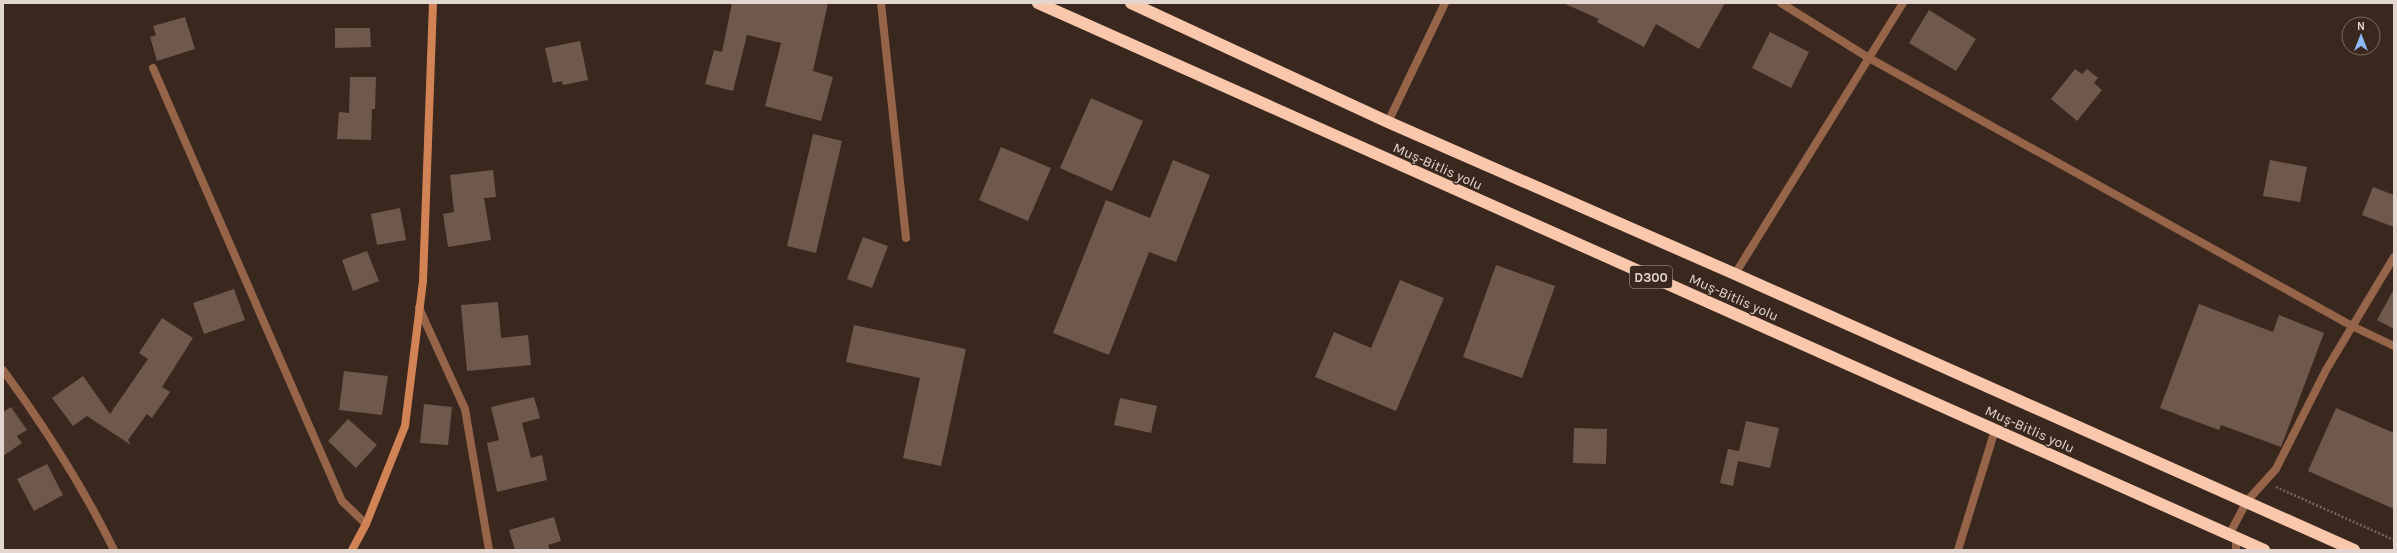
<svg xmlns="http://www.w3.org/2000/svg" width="2397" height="553" viewBox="0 0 2397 553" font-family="Karla,sans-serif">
<rect width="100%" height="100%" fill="#3a271d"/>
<!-- building -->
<g fill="#6f594d">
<path d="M732,3H828L813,71L833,77L821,121L765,106L781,43L747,35L733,91L705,84L714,50L722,52Z"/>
<path d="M1563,3H1725L1699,49L1656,24L1644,47L1597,22L1599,19Z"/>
<path d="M1929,10L1976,39L1956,71L1909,43Z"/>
<path d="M185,17L195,49L157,61L150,37L156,35L153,26Z"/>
<path d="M335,28H370L371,47L335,48Z"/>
<path d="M1770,32L1809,52L1791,88L1752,68Z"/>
<path d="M580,41L588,80L563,85L562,81L553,83L545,48Z"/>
<path d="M2075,69L2082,74L2087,69L2098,78L2094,83L2102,90L2077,121L2051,99Z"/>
<path d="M350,77H376L375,109H372L371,140L337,139L339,112L349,113Z"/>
<path d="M1091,98L1143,121L1112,191L1060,168Z"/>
<path d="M813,134L842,141L816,253L787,246Z"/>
<path d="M1001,147L1051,168L1028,221L979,200Z"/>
<path d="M1173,160L1210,175L1176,262L1149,252L1109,355L1053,333L1106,200L1150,218Z"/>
<path d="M2270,160L2307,167L2300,202L2263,196Z"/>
<path d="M493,170L496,197L484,198L491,240L448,247L443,214L454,212L450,175Z"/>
<path d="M2373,187L2394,195V227L2362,215Z"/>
<path d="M400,208L406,240L377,245L371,214Z"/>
<path d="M863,237L888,246L872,288L847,279Z"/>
<path d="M367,251L379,281L353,291L342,260Z"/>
<path d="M1496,265L1555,286L1522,378L1463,357Z"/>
<path d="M1400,280L1444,298L1396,411L1315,377L1334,332L1371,348Z"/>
<path d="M234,289L245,320L204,334L193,303Z"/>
<path d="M2394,289V329L2377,320Z"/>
<path d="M498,302L501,338L528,335L531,365L467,371L461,305Z"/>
<path d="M2199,304L2273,332L2279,315L2324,333L2281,447L2221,425L2219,430L2160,408Z"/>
<path d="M162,318L193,338L162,387L170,392L152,418L147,414L128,440L131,445L87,416L73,426L52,398L83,376L110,414L148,359L139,353Z"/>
<path d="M854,325L966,349L941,466L903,458L920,378L846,362Z"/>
<path d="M344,371L388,376L382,415L339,410Z"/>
<path d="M534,397L540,418L522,423L531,458L542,455L547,480L497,492L487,443L499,440L491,407Z"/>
<path d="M1120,398L1157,406L1151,433L1114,425Z"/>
<path d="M424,404L452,407L448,445L420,443Z"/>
<path d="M11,407L27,430L17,436L22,443L3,456V412Z"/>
<path d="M2336,408L2394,433V509L2308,471Z"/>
<path d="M348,419L377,445L356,468L328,441Z"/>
<path d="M1746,421L1779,428L1770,468L1738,461L1733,486L1720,483L1728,449L1739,451Z"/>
<path d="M1574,428L1607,429L1606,464L1573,463Z"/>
<path d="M47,464L63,495L34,511L17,479Z"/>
<path d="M554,517L561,541L548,545L550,550H515L509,530Z"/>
</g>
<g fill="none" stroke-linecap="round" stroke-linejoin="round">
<!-- path -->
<path stroke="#77675e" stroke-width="2.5" stroke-dasharray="2 2" stroke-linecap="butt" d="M2276,487L2394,540"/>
<!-- lane -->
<path stroke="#966449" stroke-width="8" d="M2236,537V550"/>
<!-- street -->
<g stroke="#966449" stroke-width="8">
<path d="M881,3L906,238"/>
<path d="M1781,3L1869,58L2352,326L2394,346"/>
<path d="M153,68L342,501L366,524"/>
<path d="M1388,122L1445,3"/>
<path d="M1735,274L1903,3"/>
<path d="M419,308L465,409L489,550"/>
<path d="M3,370C45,427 83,487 114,550"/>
<path d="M2229,535L2247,501L2276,469L2326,370L2394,257"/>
<path d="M1958,550L1995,430"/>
</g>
<!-- secondary -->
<path stroke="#d28356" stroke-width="8" d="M352,550L366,524L405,426L423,281L433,3"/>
<!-- highway -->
<g stroke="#f9c7ac" stroke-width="12">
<path d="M1038,3L2264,550"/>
<path d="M1131,3L1388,122L1735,274L2354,550"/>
</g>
</g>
<g text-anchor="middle" stroke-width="3" stroke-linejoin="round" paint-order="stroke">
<!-- shield labels -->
<rect fill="#3a271d" stroke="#b0a29a" stroke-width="1" x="1630" y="266" width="42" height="22" rx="3"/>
<g font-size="13" font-weight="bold" fill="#e2d6cf">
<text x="1651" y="282">D300</text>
</g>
<!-- street labels -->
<g font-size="14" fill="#e2d6cf" stroke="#3a271d">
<text transform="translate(1438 166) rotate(24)" y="5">Muş-Bitlis yolu</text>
<text transform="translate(1734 297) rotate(24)" y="5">Muş-Bitlis yolu</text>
<text transform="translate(2030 429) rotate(24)" y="5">Muş-Bitlis yolu</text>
</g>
</g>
<!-- border -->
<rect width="2397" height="553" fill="none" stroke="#e2d6cf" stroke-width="8"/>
<!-- north arrow -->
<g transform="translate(2361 36)"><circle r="19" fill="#3a271d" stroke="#7d6d64"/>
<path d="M0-3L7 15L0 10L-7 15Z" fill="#8eb9fc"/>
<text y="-6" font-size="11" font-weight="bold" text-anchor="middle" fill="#e2d6cf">N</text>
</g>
</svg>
